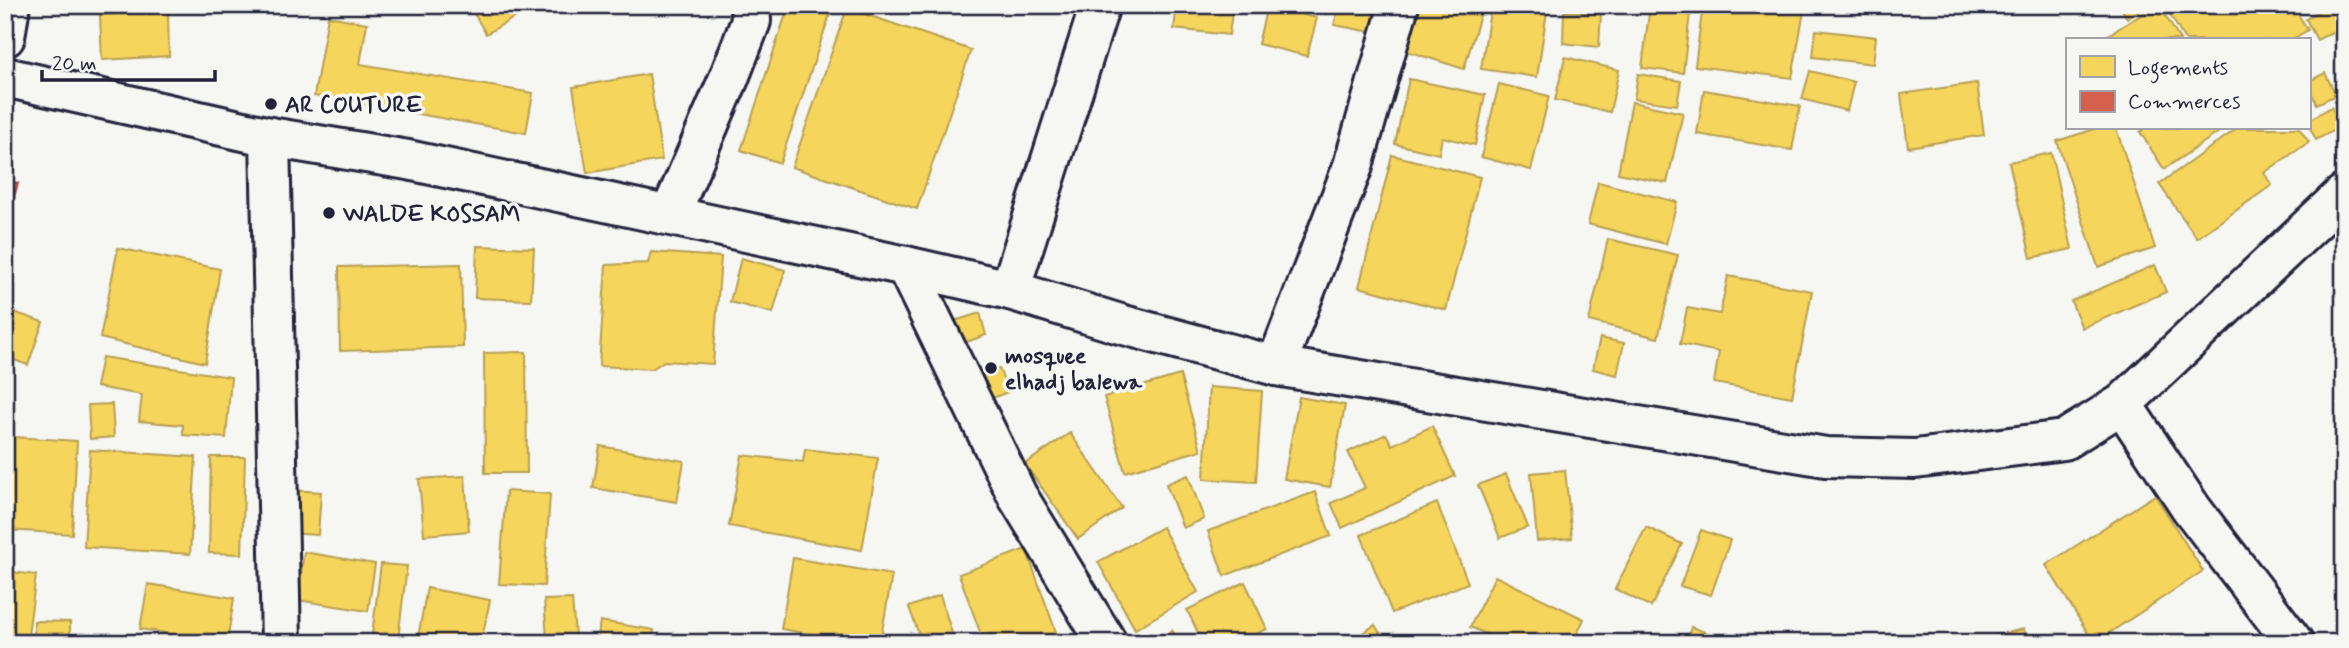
<svg xmlns="http://www.w3.org/2000/svg" width="2349" height="648" viewBox="0 0 2349 648" font-family="Mynerve,sans-serif">
<rect width="100%" height="100%" fill="#f6f6f2"/>
<filter id="ink" filterUnits="userSpaceOnUse"><feTurbulence type="fractalNoise" baseFrequency=".0143" numOctaves="2"/><feDisplacementMap in="SourceGraphic" scale="14" xChannelSelector="R" yChannelSelector="G"/><feConvolveMatrix kernelMatrix="1 2 1 2 8 2 1 2 1" color-interpolation-filters="sRGB"/></filter>
<g filter="url(#ink)">
<!-- homes -->
<g fill="#f6d55c" stroke="#b69f52" stroke-width="2">
<path d="M469,5H525L528,10L486,34Z"/>
<path d="M789,5H833L780,163L741,150Z"/>
<path d="M1177,5H1233L1229,35L1174,29Z"/>
<path d="M1339,5H1382L1377,33L1334,25Z"/>
<path d="M1418,5H1483L1464,69L1404,50Z"/>
<path d="M1491,5H1548L1537,77L1481,69Z"/>
<path d="M1650,5H1691L1683,73L1642,68Z"/>
<path d="M1703,5H1805L1792,78L1695,66Z"/>
<path d="M2119,5H2149L2127,18Z"/>
<path d="M2159,5L2180,40H2100L2157,5Z"/>
<path d="M2292,5L2308,30L2291,40H2185L2165,6Z"/>
<path d="M2328,5H2334L2344,26L2317,40L2306,19Z"/>
<path d="M1267,6L1317,18L1307,56L1258,44Z"/>
<path d="M847,8L971,50L917,209L792,167Z"/>
<path d="M168,11L169,56L102,60L100,15Z"/>
<path d="M1564,11L1601,13L1599,47L1563,43Z"/>
<path d="M328,16L367,23L360,64L533,93L526,133L314,96Z"/>
<path d="M1816,30L1876,37L1873,64L1813,57Z"/>
<path d="M1565,57L1619,70L1610,112L1555,100Z"/>
<path d="M1810,71L1854,82L1847,111L1802,99Z"/>
<path d="M2325,73L2336,95L2317,104L2309,88V81Z"/>
<path d="M649,74L662,160L587,173L573,87Z"/>
<path d="M1638,74L1681,81L1677,105L1634,99Z"/>
<path d="M1409,79L1485,95L1475,145L1442,137L1439,154L1395,144Z"/>
<path d="M1977,83L1984,135L1908,147L1901,94Z"/>
<path d="M1499,84L1549,96L1531,170L1481,157Z"/>
<path d="M1704,90L1800,106L1792,150L1697,134Z"/>
<path d="M1632,102L1683,113L1667,183L1618,173Z"/>
<path d="M2331,107L2342,126L2316,140L2309,126V120Z"/>
<path d="M2098,128H2116L2155,248L2098,267L2057,141Z"/>
<path d="M2145,128H2216L2219,132L2164,169L2140,132Z"/>
<path d="M2234,128H2299L2309,142L2264,173L2272,185L2197,238L2159,184L2235,130Z"/>
<path d="M2051,153L2072,249L2031,258L2009,162Z"/>
<path d="M1392,155L1480,177L1446,310L1359,287Z"/>
<path d="M1598,182L1677,202L1666,244L1588,224Z"/>
<path d="M1608,239L1678,255L1658,338L1589,321Z"/>
<path d="M477,246L534,248L531,300L475,298Z"/>
<path d="M118,248L220,269L205,363L100,338Z"/>
<path d="M651,252L721,257L713,364L664,361L652,369L599,366L606,265L648,263Z"/>
<path d="M741,258L785,270L773,313L730,302Z"/>
<path d="M461,264L463,347L340,351L339,267Z"/>
<path d="M2155,265L2166,292L2082,328L2071,301Z"/>
<path d="M1728,276L1812,291L1792,397L1714,383L1719,352L1680,344L1687,308L1720,314Z"/>
<path d="M5,309L43,322L28,365L5,357Z"/>
<path d="M980,313L986,335L958,345L951,322Z"/>
<path d="M1600,338L1624,343L1617,375L1593,369Z"/>
<path d="M526,352L527,473H485L484,353Z"/>
<path d="M102,357L231,377L226,438L183,435V425L139,421L142,395L96,387Z"/>
<path d="M999,368L1008,392L982,402L973,378Z"/>
<path d="M1180,375L1201,450L1125,472L1104,397Z"/>
<path d="M1209,387L1262,391L1256,482L1204,479Z"/>
<path d="M1299,397L1345,405L1330,487L1284,479Z"/>
<path d="M112,404L114,437L90,439L88,405Z"/>
<path d="M1432,426L1455,476L1342,528L1331,503L1365,488L1348,452L1386,434L1392,445Z"/>
<path d="M1070,433L1122,508L1078,539L1025,464Z"/>
<path d="M13,437L77,441L72,534L6,530Z"/>
<path d="M600,446L684,461L677,502L593,488Z"/>
<path d="M805,449L878,458L862,550L729,526L742,455L803,462Z"/>
<path d="M90,450L196,457L190,554L84,547Z"/>
<path d="M211,457H245L242,554L209,553Z"/>
<path d="M1565,470L1572,538L1537,541L1531,473Z"/>
<path d="M1506,474L1528,527L1500,538L1478,485Z"/>
<path d="M1188,475L1204,519L1183,528L1166,484Z"/>
<path d="M465,476L469,531L424,535L419,479Z"/>
<path d="M291,490L321,492L318,535L287,533Z"/>
<path d="M506,491L550,494L544,586L499,584Z"/>
<path d="M1315,492L1331,536L1224,576L1208,531Z"/>
<path d="M2155,495L2203,571L2094,643L2046,565Z"/>
<path d="M1437,503L1468,583L1392,613L1361,535Z"/>
<path d="M1162,527L1198,592L1135,629L1098,562Z"/>
<path d="M1646,527L1682,544L1651,607L1615,589Z"/>
<path d="M1701,530L1730,540L1711,595L1680,586Z"/>
<path d="M1026,549L1060,643H984L959,574Z"/>
<path d="M304,552L375,564L368,611L297,600Z"/>
<path d="M793,558L892,575L880,643H861L781,629Z"/>
<path d="M381,564L407,566L398,639L372,635Z"/>
<path d="M5,571L36,575L27,643H5Z"/>
<path d="M1495,576L1584,619L1573,643H1506L1470,627Z"/>
<path d="M1245,582L1267,629L1236,643H1203L1187,610Z"/>
<path d="M148,584L234,598L227,643L140,629Z"/>
<path d="M427,588L490,600L481,643H417Z"/>
<path d="M940,595L955,643H922L909,607Z"/>
<path d="M572,599L575,635L547,638L544,600Z"/>
<path d="M34,621L70,622V643H34Z"/>
<path d="M600,621L654,630L652,643H597Z"/>
<path d="M1375,625L1386,643H1347Z"/>
<path d="M1691,627L1724,639L1723,643H1686Z"/>
<path d="M2024,629L2027,643H1965V642Z"/>
<path d="M1172,630L1180,643H1154Z"/>
</g>
<!-- shops -->
<path fill="#d6604d" stroke="#a04d48" stroke-width="2" d="M5,180L18,183L5,229Z"/>
<g fill="none" stroke-linecap="round" stroke-linejoin="round">
<defs>
<g id="street">
<path d="M5,37L10,5"/>
<path d="M5,77L270,137L408,160L906,266L1010,290L1120,324L1276,366L1826,457L1915,459L2064,440L2122,404L2344,194"/>
<path d="M270,137L281,643"/>
<path d="M670,215L729,78L751,21L750,5"/>
<path d="M906,266L1018,497L1107,643"/>
<path d="M1010,290L1100,5"/>
<path d="M1276,366L1353,166L1399,5"/>
<path d="M2122,404L2191,508L2294,643"/>
</g>
</defs>
<!-- street casing -->
<use href="#street" stroke="#22223b" stroke-width="44"/>
<!-- street -->
<use href="#street" stroke="#f6f6f2" stroke-width="38"/>
</g>
</g>
<!-- markers -->
<g fill="#22223b" stroke="#f6f6f2" stroke-width="2.5">
<circle cx="271" cy="104" r="7"/>
<circle cx="329" cy="213" r="7"/>
<circle cx="991" cy="368" r="7"/>
</g>
<g text-anchor="middle" stroke-width="7" stroke-linejoin="round" paint-order="stroke">
<!-- poi labels -->
<g font-size="23" font-weight="bold" fill="#22223b" stroke="#f6f6f2" text-anchor="start">
<text x="285" y="112">AR COUTURE</text>
<text x="343" y="221">WALDE KOSSAM</text>
<text x="1005" y="363">mosquee<tspan x="1005" dy="26">elhadj balewa</tspan></text>
</g>
</g>
<!-- margin -->
<rect width="2349" height="648" fill="none" stroke="#f6f6f2" stroke-width="28"/>
<rect x="14" y="14" width="2321" height="620" fill="none" stroke="#22223b" stroke-width="2.5" filter="url(#ink)"/>
<!-- legend -->
<rect x="2066" y="38" width="245" height="91" fill="#f6f6f2" stroke="#a1a1a9" stroke-width="2"/>
<rect x="2080" y="56" width="35" height="21" fill="#f6d55c" stroke="#a1a1a9" stroke-width="2"/>
<text x="2128" y="74" font-size="21" fill="#22223b">Logements</text>
<rect x="2080" y="91" width="35" height="21" fill="#d6604d" stroke="#a1a1a9" stroke-width="2"/>
<text x="2128" y="108" font-size="21" fill="#22223b">Commerces</text>
<!-- scale -->
<path d="M42 70v10h173v-10" fill="none" stroke="#22223b" stroke-width="3.5"/>
<text x="52" y="70" font-size="21" fill="#22223b" stroke="#f6f6f2" stroke-width="5" paint-order="stroke">20 m</text>
</svg>
